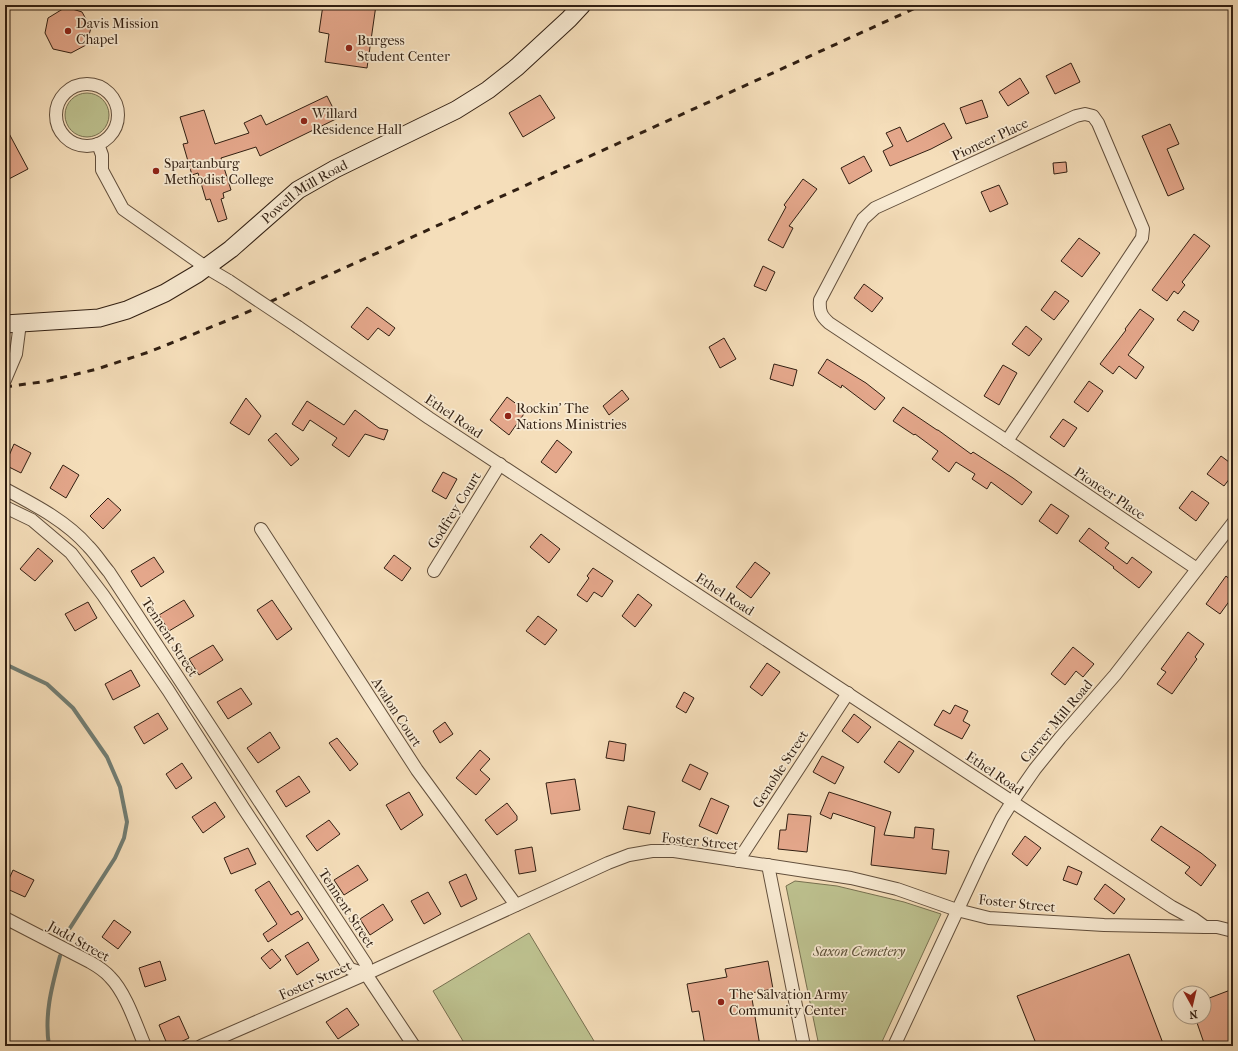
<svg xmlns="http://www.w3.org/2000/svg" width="1238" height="1051" viewBox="0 0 1238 1051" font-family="'IM FELL French Canon',serif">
<rect width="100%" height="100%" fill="#f5deba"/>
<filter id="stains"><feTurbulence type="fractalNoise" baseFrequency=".005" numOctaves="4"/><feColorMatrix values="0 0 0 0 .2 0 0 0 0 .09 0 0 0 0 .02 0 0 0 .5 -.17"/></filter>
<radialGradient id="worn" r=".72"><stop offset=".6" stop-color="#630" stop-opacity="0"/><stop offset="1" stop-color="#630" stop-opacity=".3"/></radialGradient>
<!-- green -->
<g fill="#bdc18f" stroke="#777050">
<circle cx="87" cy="115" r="22"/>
<path d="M795,881L837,886L904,902L941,914L880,1046H819L786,886Z"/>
<path d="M529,933L597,1046H466L433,991Z"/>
</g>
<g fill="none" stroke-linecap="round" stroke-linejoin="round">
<!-- stream -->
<g stroke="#717d73" stroke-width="4">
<path d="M5,664L47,684L73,708L107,757L120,787L127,822L124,838L115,858L70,928"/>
<path d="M49,1046C44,1014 52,986 60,956"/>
</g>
</g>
<!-- building -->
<g fill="#e4a78b" stroke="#311f12">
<path d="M323,5H376L367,68L325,62L329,34L319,32Z"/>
<path d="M66,7L82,12L91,28L86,45L71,53L53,49L45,33L48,18Z"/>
<path d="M1071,63L1080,82L1055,94L1046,76Z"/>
<path d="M1020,78L1029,93L1008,106L999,92Z"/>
<path d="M540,95L555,118L523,137L509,113Z"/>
<path d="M327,96L338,118L260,156L256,147L221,158L231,190L223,193L224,198L221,199L227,219L218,222L210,199L206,200L198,173L192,175L183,144L188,143L180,117L204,110L215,144L249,133L244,123L261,115L266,125Z"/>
<path d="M982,100L988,117L966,124L960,108Z"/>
<path d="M944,123L952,138L931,149L890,166L883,151L893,146L886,133L900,127L907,142Z"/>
<path d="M1170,124L1179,144L1167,149L1184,189L1168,196L1142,136Z"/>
<path d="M5,126L28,169L5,181Z"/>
<path d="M864,156L872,171L849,184L841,168Z"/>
<path d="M1066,162L1067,172L1054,174L1053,163Z"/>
<path d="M803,179L817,189L789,226L793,228L783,248L768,240L786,207L784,205Z"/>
<path d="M999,185L1008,204L990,212L981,192Z"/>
<path d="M1194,234L1210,246L1182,282L1185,285L1178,294L1174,291L1167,301L1152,290Z"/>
<path d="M1079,238L1100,253L1082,277L1061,261Z"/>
<path d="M763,266L775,272L766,291L754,286Z"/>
<path d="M864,284L883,298L872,312L854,298Z"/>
<path d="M1055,291L1069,301L1054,320L1041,310Z"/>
<path d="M367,307L395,328L389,336L378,328L368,340L351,327Z"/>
<path d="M1140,309L1154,319L1128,355L1144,367L1136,379L1119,366L1113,374L1100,364L1126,330L1125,329Z"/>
<path d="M1184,311L1199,321L1193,331L1177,320Z"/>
<path d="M1026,326L1042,339L1029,356L1012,344Z"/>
<path d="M724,338L736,359L720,368L709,347Z"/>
<path d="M827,359L866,383L885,398L875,410L842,385L841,388L818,373Z"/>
<path d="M774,364L797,370L793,386L770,379Z"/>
<path d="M1003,365L1017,373L999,405L984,396Z"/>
<path d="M1089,381L1103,391L1088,412L1074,402Z"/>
<path d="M622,390L629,399L609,415L603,406Z"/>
<path d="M507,397L526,411L509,435L490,420Z"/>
<path d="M246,398L261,416L249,435L230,423Z"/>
<path d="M307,401L344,425L355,410L379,428L388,430L384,440L365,434L349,457L332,445L337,438L310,420L303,431L292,424Z"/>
<path d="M903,407L937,430H938L971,454L973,452L1013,478L1032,492L1022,505L991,482L987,489L972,479L975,474L956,462L949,472L932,459L938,451L915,434L914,435L893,421Z"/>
<path d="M1063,419L1077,428L1064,447L1050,437Z"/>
<path d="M276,433L299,459L291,466L268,440Z"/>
<path d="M557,440L572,452L556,473L541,462Z"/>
<path d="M14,444L31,453L21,473L5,465Z"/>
<path d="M1221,456L1233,465V474L1224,486L1207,474Z"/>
<path d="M63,465L79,475L66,498L50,488Z"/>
<path d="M443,472L457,479L446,499L432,491Z"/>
<path d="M1192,491L1209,503L1196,521L1179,508Z"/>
<path d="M108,498L121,510L103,529L90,516Z"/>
<path d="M1051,504L1069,516L1057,534L1039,521Z"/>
<path d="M1089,528L1109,543L1105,548L1127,564L1132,557L1152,572L1139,588L1113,568L1114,567L1079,541Z"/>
<path d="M541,534L560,549L549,563L530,547Z"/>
<path d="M38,548L53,561L35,581L20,569Z"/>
<path d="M394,555L411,568L402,581L384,568Z"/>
<path d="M154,557L164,572L141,587L131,571Z"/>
<path d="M755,562L770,573L751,598L736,587Z"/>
<path d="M593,568L613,581L602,597L594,592L587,602L577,595L589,578L587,576Z"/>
<path d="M1226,576L1233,582V596L1220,614L1206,604Z"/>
<path d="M638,594L652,605L635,627L622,616Z"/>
<path d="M184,600L194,616L169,631L159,615Z"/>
<path d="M272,600L292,629L277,640L257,610Z"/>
<path d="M88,602L97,618L75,631L65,614Z"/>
<path d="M538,616L557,630L545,645L526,631Z"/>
<path d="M1188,632L1204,644L1195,657L1197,659L1172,694L1157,684L1166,672L1161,669Z"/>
<path d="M213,645L223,660L199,675L189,659Z"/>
<path d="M1073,647L1094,664L1083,677L1076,671L1065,685L1051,674Z"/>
<path d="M767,663L780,672L762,696L750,687Z"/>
<path d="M131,670L140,686L113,700L105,684Z"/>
<path d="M241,688L252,704L228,719L217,702Z"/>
<path d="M684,692L694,698L686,713L676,707Z"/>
<path d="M955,705L968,711L963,721L970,725L962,739L934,725L943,710L950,714Z"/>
<path d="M158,713L168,729L144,744L134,727Z"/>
<path d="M854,714L871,727L858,743L842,731Z"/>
<path d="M445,722L453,734L440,743L433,731Z"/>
<path d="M270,732L280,748L258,763L247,748Z"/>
<path d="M337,738L358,764L350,771L329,743Z"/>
<path d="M609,741L626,744L624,761L606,758Z"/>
<path d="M899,741L914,751L899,773L884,762Z"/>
<path d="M480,750L490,759L480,770L490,779L476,795L456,778Z"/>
<path d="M822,756L844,767L835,784L813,772Z"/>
<path d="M182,763L192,778L176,789L166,774Z"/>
<path d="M690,764L708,773L700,790L682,781Z"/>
<path d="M299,776L310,792L286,807L276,791Z"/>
<path d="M575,779L580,810L551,814L546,783Z"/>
<path d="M409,792L423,815L401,830L386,805Z"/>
<path d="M829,792L891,812L884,835L914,838L915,827L934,829L932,849L949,851L946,874L871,865L875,827L833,813L831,819L820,814Z"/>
<path d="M711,798L729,806L717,834L699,826Z"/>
<path d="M215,802L225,817L203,833L192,817Z"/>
<path d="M507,803L517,816V820L497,835L485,820Z"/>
<path d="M628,806L655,812L650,834L623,829Z"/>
<path d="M788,814L811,816L807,852L778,849L780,830H786Z"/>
<path d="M329,820L340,834L317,851L306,836Z"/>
<path d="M1161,826L1201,853L1216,865L1201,886L1185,873L1190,867L1151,840Z"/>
<path d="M1025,836L1041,848L1027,866L1012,854Z"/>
<path d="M532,847L536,871L519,874L515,850Z"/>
<path d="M248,848L256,864L231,874L224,858Z"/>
<path d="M358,865L368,880L344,895L334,880Z"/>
<path d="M1068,866L1082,872L1077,885L1063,880Z"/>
<path d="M13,870L34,880L25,897L5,888Z"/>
<path d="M466,874L477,899L461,907L449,882Z"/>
<path d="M269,881L291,915L298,911L303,919L268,942L263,934L277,924L255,890Z"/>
<path d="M1105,884L1125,899L1114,914L1094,899Z"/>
<path d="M428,892L441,914L424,924L411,901Z"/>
<path d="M383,904L393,920L370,935L360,919Z"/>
<path d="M114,920L131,932L118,949L102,937Z"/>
<path d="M308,942L319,960L297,975L285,956Z"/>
<path d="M272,949L281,960L270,969L261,958Z"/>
<path d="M1129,954L1164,1046H1037L1017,996Z"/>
<path d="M160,961L166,980L145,987L139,968Z"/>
<path d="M768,961L773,989L751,993L760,1046H705L699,1011L692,1012L687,984L727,977L725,969Z"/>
<path d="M1233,989V1046H1205L1195,1017H1204V1000Z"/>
<path d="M347,1008L359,1025L338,1039L326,1022Z"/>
<path d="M179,1016L189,1038L172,1046H168L159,1025Z"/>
</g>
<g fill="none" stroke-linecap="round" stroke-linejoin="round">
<defs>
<g id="street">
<circle cx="87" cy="115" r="31"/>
<path d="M1085,114L1093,116L1098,123L1143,229L1142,238L1007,441L829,323C821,316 819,311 820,300L859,226L863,219L875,208L1076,116Z"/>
<path d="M98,144L102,155V170L123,209L207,268L229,281"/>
<path d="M298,327L429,418L1172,907L1194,919L1205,927H1217L1233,931"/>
<path d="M5,380L16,354L20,323"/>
<path d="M1007,441L1197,569"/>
<path d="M5,489C35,505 66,521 88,546C96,554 102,564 109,572L366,964V974"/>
<path d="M5,507L32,520L71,553L103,595L168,690L244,809L350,969L366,974"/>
<path d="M261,529L417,770L516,905"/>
<path d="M434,571L500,464"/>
<path d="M738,861L848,693"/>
<path d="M768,865L804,1046"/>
<path d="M5,918L90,962C97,966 104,970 110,977C126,993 136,1025 145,1046"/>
<path d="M366,974L414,1046"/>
<path d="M201,1046L366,974L608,863L629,855L652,851H674L851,878L897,889L957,910L989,918L1104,925L1205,927"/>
<path d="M894,1046L981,860L1002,818L1012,802L1035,769L1060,738L1115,675L1233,523"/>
</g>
<g id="secondary">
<path id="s1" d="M5,324L99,318L127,310L165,293L197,274L231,249L298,190L335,169L456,110L488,90L517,67L569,19L582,5"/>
</g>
</defs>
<!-- street casing -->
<use href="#street" stroke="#624f3c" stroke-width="14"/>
<!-- secondary casing -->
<use href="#secondary" stroke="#311f12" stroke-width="19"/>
<!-- street -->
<use href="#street" stroke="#f8ead2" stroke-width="12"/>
<!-- secondary -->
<use href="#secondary" stroke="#f8ead2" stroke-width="17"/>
<!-- rail -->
<path stroke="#311f12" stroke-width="3" stroke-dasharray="7 7" stroke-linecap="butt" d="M5,387L48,381L97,369L149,352L241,315L922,5"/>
<defs>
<path id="street-bridge" d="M229,281L298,327"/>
</defs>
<!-- street-bridge casing -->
<use href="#street-bridge" stroke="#624f3c" stroke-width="14" stroke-linecap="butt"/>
<!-- street-bridge -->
<use href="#street-bridge" stroke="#f8ead2" stroke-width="12"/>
</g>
<!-- markers -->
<g fill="#8f2418" stroke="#f8ead2" stroke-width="1.5">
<circle cx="68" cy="31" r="4"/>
<circle cx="349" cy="48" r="4"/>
<circle cx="304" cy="121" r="4"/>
<circle cx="156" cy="171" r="4"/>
<circle cx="508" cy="416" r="4"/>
<circle cx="721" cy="1002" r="4"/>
</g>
<g text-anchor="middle" stroke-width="3.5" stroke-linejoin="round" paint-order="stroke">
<!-- poi labels -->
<g font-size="14" fill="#311f12" stroke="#f8ead2" text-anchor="start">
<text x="76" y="28">Davis Mission<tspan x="76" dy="16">Chapel</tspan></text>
<text x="357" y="45">Burgess<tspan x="357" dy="16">Student Center</tspan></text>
<text x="312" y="118">Willard<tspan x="312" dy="16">Residence Hall</tspan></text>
<text x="164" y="168">Spartanburg<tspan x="164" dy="16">Methodist College</tspan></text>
<text x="516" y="413">Rockin’ The<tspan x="516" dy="16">Nations Ministries</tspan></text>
<text x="729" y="999">The Salvation Army<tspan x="729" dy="16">Community Center</tspan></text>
</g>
<!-- street labels -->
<g font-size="14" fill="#311f12" stroke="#f8ead2">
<text transform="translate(990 139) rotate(-25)" y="5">Pioneer Place</text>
<text dy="5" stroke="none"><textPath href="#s1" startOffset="338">Powell Mill Road</textPath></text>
<text transform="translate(454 416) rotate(34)" y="5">Ethel Road</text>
<text transform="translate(1110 493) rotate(34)" y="5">Pioneer Place</text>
<text transform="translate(454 510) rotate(-58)" y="5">Godfrey Court</text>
<text transform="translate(725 594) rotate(33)" y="5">Ethel Road</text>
<text transform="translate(170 637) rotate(57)" y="5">Tennent Street</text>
<text transform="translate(397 712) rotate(57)" y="5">Avalon Court</text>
<text transform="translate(1056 721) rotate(-50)" y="5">Carver Mill Road</text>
<text transform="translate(780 769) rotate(-57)" y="5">Genoble Street</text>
<text transform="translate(995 773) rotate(34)" y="5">Ethel Road</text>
<text transform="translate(700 841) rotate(6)" y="5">Foster Street</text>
<text transform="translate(1017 903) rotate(6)" y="5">Foster Street</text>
<text transform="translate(347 908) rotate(57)" y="5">Tennent Street</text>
<text transform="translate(79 941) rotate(29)" y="5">Judd Street</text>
<text transform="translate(315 980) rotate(-24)" y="5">Foster Street</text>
</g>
<!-- park labels -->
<g font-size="14" font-style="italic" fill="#5b5038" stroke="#f8ead2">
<text x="859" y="956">Saxon Cemetery</text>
</g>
</g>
<!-- margin -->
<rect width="1238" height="1051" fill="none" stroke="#f5deba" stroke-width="20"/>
<rect x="6" y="6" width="1226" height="1039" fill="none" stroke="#311f12" stroke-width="2"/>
<rect x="10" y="10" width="1218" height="1031" fill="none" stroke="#311f12"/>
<!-- north arrow -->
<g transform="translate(1192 1005) rotate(172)"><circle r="19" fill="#f8ead2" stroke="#a89985"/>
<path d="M0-3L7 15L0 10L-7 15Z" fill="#8f2418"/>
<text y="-6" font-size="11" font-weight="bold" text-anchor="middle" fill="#311f12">N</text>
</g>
<rect width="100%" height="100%" filter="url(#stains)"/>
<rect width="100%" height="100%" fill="url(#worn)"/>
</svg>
